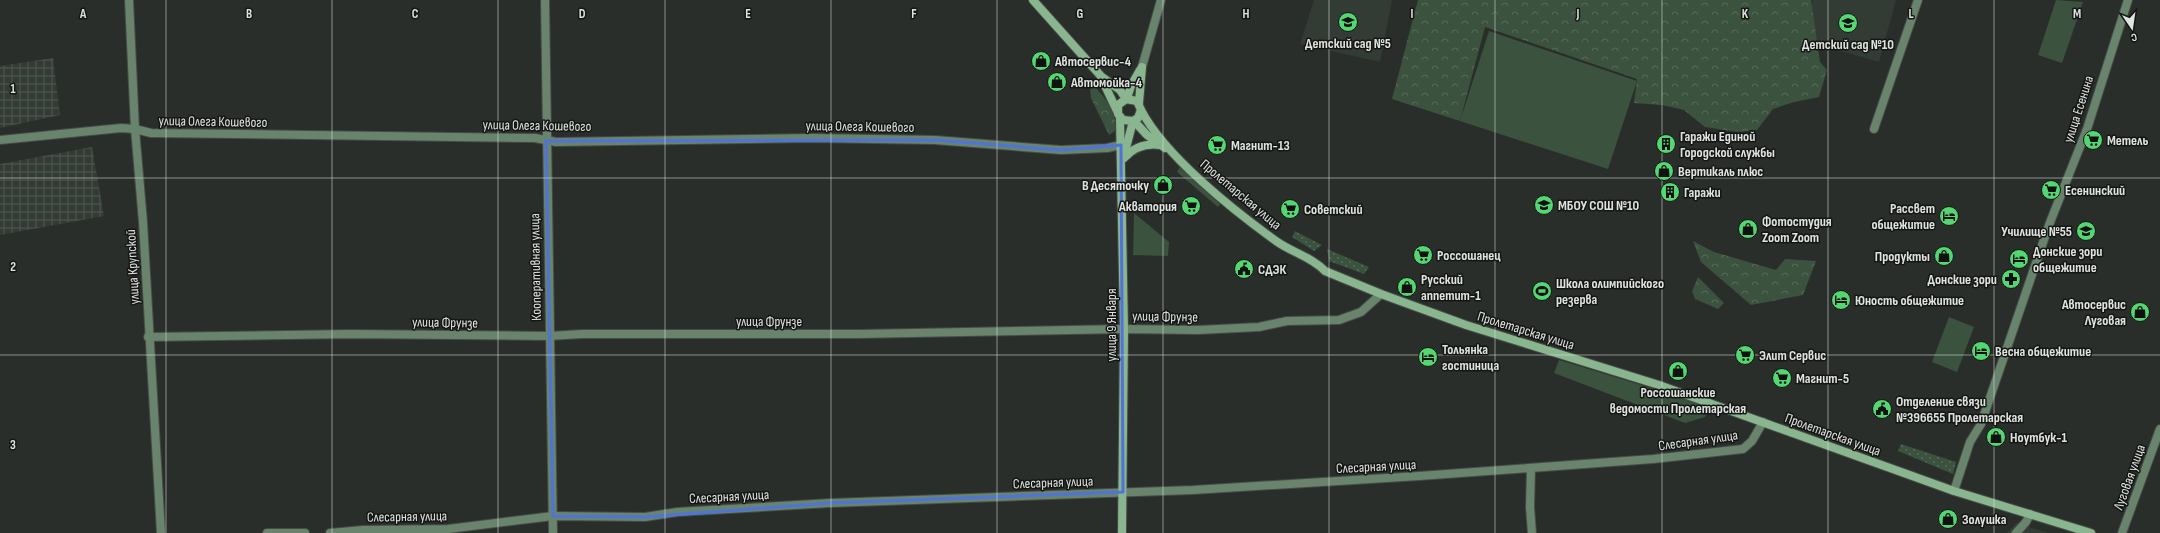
<svg xmlns="http://www.w3.org/2000/svg" width="2160" height="533" viewBox="0 0 2160 533" font-family="'Sofia Sans Condensed',sans-serif">
<defs>
<pattern id="industrial-grid" width="8" height="8" patternUnits="userSpaceOnUse"><rect width="8" height="8" fill="#333c34"/><path d="M0 4h8M4 0v8" fill="none" stroke="#505851"/></pattern>
<pattern id="grass-dots" width="8" height="8" patternUnits="userSpaceOnUse"><rect width="8" height="8" fill="#3b523e"/><path d="M2 2h.1M6 6h.1" fill="none" stroke="#576b5a" stroke-width="1.8" stroke-linecap="round"/></pattern>
<pattern id="forest-crowns" width="20" height="18" patternUnits="userSpaceOnUse"><rect width="20" height="18" fill="#3b523e"/><path d="M2 6a3 3 0 1 1 6 0M12 15a3 3 0 1 1 6 0" fill="none" stroke="#576b5a"/></pattern>
</defs>
<rect width="100%" height="100%" fill="#2a2e2a"/>
<!-- built -->
<g fill="#333c34">
<path d="M1314,0H1392L1380,62L1300,44Z"/>
<path d="M1813,0H1896L1879,62L1802,40Z"/>
<path d="M2016,523L2048,533H2007Z"/>
</g>
<!-- industrial -->
<g fill="url(#industrial-grid)">
<path d="M53,58L60,115L0,128V66Z"/>
<path d="M92,147L104,216L0,235V164Z"/>
</g>
<!-- grass -->
<g fill="url(#grass-dots)">
<path d="M1295,231L1322,245L1314,251L1292,237Z"/>
<path d="M1327,249L1369,267L1364,274L1329,261Z"/>
<path d="M1901,444L1956,462L1953,474L1898,451Z"/>
</g>
<!-- forest -->
<g fill="url(#forest-crowns)">
<path d="M1418,0H1811L1820,62L1827,70L1819,97L1794,102L1773,109L1757,130L1738,132L1705,127L1684,110L1662,105L1634,103L1637,79L1485,27L1460,121L1392,99Z"/>
<path d="M1089,79C1101,95 1119,110 1115,131L1109,135L1091,98Z"/>
<path d="M1693,241L1714,252L1776,270L1785,259L1816,261L1803,295L1751,305L1701,262Z"/>
<path d="M1698,277L1724,303L1718,309L1695,299L1692,291Z"/>
</g>
<!-- park -->
<g fill="#3b523e">
<path d="M2056,0L2083,2L2062,63L2038,55Z"/>
<path d="M1489,31L1637,81L1608,169L1460,121Z"/>
<path d="M1180,167L1222,201L1218,207L1177,172Z"/>
<path d="M1134,213L1169,242L1168,256L1133,255Z"/>
<path d="M1949,317L1974,327L1957,372L1932,362Z"/>
<path d="M1559,360L1710,406L1705,417L1685,423L1554,373Z"/>
</g>
<g fill="none" stroke-linecap="round" stroke-linejoin="round">
<defs>
<g id="minor">
<path d="M129,0L135,129L143,222L161,533"/>
<path d="M545,0L553,533"/>
<path d="M1874,129L1918,0"/>
<path d="M0,140L121,128L135,129L151,133L535,138L556,142L813,138L935,140L1061,150L1107,148L1121,145"/>
<path d="M148,337L351,334L549,336L582,334H859L1124,329L1198,330L1259,327L1287,321L1339,320L1361,312L1381,294"/>
<path d="M1531,468L1530,507L1532,533"/>
<path d="M1954,491L1970,442L1981,424L2049,225L2087,129L2128,0"/>
<path d="M267,533H305"/>
<path d="M330,533L363,530L448,529L553,516L645,517L677,512L830,503L1193,490L1419,476L1653,459L1743,449L1752,441L1763,422"/>
<path d="M2016,533L2026,522L2030,514"/>
<path d="M2122,533L2160,429"/>
</g>
<path id="tertiary" d="M1142,67L1161,0"/>
<g id="secondary">
<path d="M1033,0L1100,75L1117,111"/>
<path d="M1102,77L1120,90L1126,99"/>
<path d="M1127,98L1131,86L1140,70"/>
<path d="M1139,103L1142,67"/>
<path d="M1141,110C1165,156 1233,210 1276,241C1291,252 1312,257 1325,271L1381,294L1466,325L1659,385L1954,491L2091,533"/>
<path d="M1120,117L1124,329L1122,533"/>
<path d="M1134,121L1147,135L1165,148"/>
<path d="M1125,152L1133,121L1138,118L1141,110L1137,101L1126,99L1118,105V114L1123,120L1133,121"/>
<path d="M1124,158C1134,147 1146,143 1160,145"/>
</g>
</defs>
<!-- minor casing -->
<use href="#minor" stroke="#474b47" stroke-width="10"/>
<!-- tertiary casing -->
<use href="#tertiary" stroke="#474b47" stroke-width="10"/>
<!-- secondary casing -->
<use href="#secondary" stroke="#474b47" stroke-width="10"/>
<!-- minor -->
<use href="#minor" stroke="#68846c" stroke-width="8"/>
<!-- tertiary -->
<use href="#tertiary" stroke="#68846c" stroke-width="8"/>
<!-- secondary -->
<use href="#secondary" stroke="#89b68f" stroke-width="8"/>
</g>
<!-- marked area -->
<path fill="none" stroke="#4e73da" stroke-width="3" stroke-linejoin="round" d="M935,140L1061,150L1121,145L1123,492L830,503L645,517L553,516L546,141Z"/>
<!-- grid -->
<path fill="none" stroke="#e0e3e0" stroke-width="1" stroke-opacity="0.55" d="M166,0V533M332,0V533M498,0V533M665,0V533M831,0V533M997,0V533M1163,0V533M1329,0V533M1495,0V533M1662,0V533M1828,0V533M1994,0V533M0,178H2160M0,355H2160"/>
<!-- icons -->
<defs>
<symbol id="school-disc" viewBox="-11 -11 22 22"><circle r="9.5" fill="#54d672" stroke="#141614"/><path d="M0-5L7-2L0 1L-7-2ZM-4 1L0 2.5L4 1V4Q0 6-4 4Z" fill="#111"/></symbol>
<symbol id="shop-disc" viewBox="-11 -11 22 22"><circle r="9.5" fill="#54d672" stroke="#141614"/><path d="M-5-2.5h2.3a2.7 3.5 0 0 1 5.4 0H5L5.5 6h-11ZM-1.5-2.5h3a1.5 2.3 0 0 0-3 0Z" fill="#111"/></symbol>
<symbol id="supermarket-disc" viewBox="-11 -11 22 22"><circle r="9.5" fill="#54d672" stroke="#141614"/><path d="M-6-5.5h2.5l.6 2H6L4.5 2H-2.5L-4.4-4H-6ZM-1.5 3.2a1.3 1.3 0 1 0 .1 0ZM3 3.2a1.3 1.3 0 1 0 .1 0Z" fill="#111"/></symbol>
<symbol id="building-disc" viewBox="-11 -11 22 22"><circle r="9.5" fill="#54d672" stroke="#141614"/><path d="M-4-6H4V6H1V3H-1V6H-4ZM-2.5-4.3h1.7v1.8h-1.7ZM.8-4.3h1.7v1.8H.8ZM-2.5-1h1.7V.8h-1.7ZM.8-1h1.7V.8H.8Z" fill="#111"/></symbol>
<symbol id="hotel-disc" viewBox="-11 -11 22 22"><circle r="9.5" fill="#54d672" stroke="#141614"/><path d="M-6-4.5h1.5V1H6V5H4.5V3h-9V5H-6ZM-4 0a1.8 1.8 0 1 1 3.6 0ZM.5 0V-2.5h3Q6-2.5 6 0Z" fill="#111"/></symbol>
<symbol id="civic-disc" viewBox="-11 -11 22 22"><circle r="9.5" fill="#54d672" stroke="#141614"/><path d="M-.6-6.5H3V-4.5H.6V-3L4-1V1h2V6H-6V1h2V-1L-.6-3ZM-1.2 2.5V6h2.4V2.5Z" fill="#111"/></symbol>
<symbol id="pharmacy-disc" viewBox="-11 -11 22 22"><circle r="9.5" fill="#54d672" stroke="#141614"/><path d="M-2-6h4v4h4v4h-4v4h-4v-4h-4v-4h4Z" fill="#111"/></symbol>
<symbol id="stadium-disc" viewBox="-11 -11 22 22"><circle r="9.5" fill="#54d672" stroke="#141614"/><path d="M0-5a6.5 5 0 1 0 0 10a6.5 5 0 1 0 0-10ZM-3.5-1.8h7v3.6h-7Z" fill="#111"/></symbol>
</defs>
<g fill-rule="evenodd">
<use href="#school-disc" x="1337" y="11" width="22" height="22"/>
<use href="#school-disc" x="1837" y="12" width="22" height="22"/>
<use href="#shop-disc" x="1030" y="50" width="22" height="22"/>
<use href="#shop-disc" x="1046" y="71" width="22" height="22"/>
<use href="#supermarket-disc" x="2082" y="129" width="22" height="22"/>
<use href="#building-disc" x="1655" y="133" width="22" height="22"/>
<use href="#supermarket-disc" x="1206" y="134" width="22" height="22"/>
<use href="#shop-disc" x="1653" y="160" width="22" height="22"/>
<use href="#shop-disc" x="1152" y="174" width="22" height="22"/>
<use href="#supermarket-disc" x="2040" y="179" width="22" height="22"/>
<use href="#building-disc" x="1659" y="181" width="22" height="22"/>
<use href="#school-disc" x="1533" y="194" width="22" height="22"/>
<use href="#supermarket-disc" x="1180" y="195" width="22" height="22"/>
<use href="#supermarket-disc" x="1279" y="198" width="22" height="22"/>
<use href="#hotel-disc" x="1938" y="205" width="22" height="22"/>
<use href="#shop-disc" x="1737" y="218" width="22" height="22"/>
<use href="#school-disc" x="2075" y="220" width="22" height="22"/>
<use href="#supermarket-disc" x="1412" y="244" width="22" height="22"/>
<use href="#shop-disc" x="1933" y="245" width="22" height="22"/>
<use href="#hotel-disc" x="2008" y="248" width="22" height="22"/>
<use href="#civic-disc" x="1233" y="258" width="22" height="22"/>
<use href="#pharmacy-disc" x="2000" y="268" width="22" height="22"/>
<use href="#shop-disc" x="1396" y="276" width="22" height="22"/>
<use href="#stadium-disc" x="1531" y="280" width="22" height="22"/>
<use href="#hotel-disc" x="1830" y="289" width="22" height="22"/>
<use href="#shop-disc" x="2129" y="301" width="22" height="22"/>
<use href="#hotel-disc" x="1970" y="340" width="22" height="22"/>
<use href="#supermarket-disc" x="1734" y="344" width="22" height="22"/>
<use href="#hotel-disc" x="1417" y="346" width="22" height="22"/>
<use href="#shop-disc" x="1667" y="360" width="22" height="22"/>
<use href="#supermarket-disc" x="1771" y="367" width="22" height="22"/>
<use href="#civic-disc" x="1871" y="398" width="22" height="22"/>
<use href="#shop-disc" x="1985" y="426" width="22" height="22"/>
<use href="#shop-disc" x="1937" y="508" width="22" height="22"/>
</g>
<g text-anchor="middle" stroke-width="3" stroke-linejoin="round" paint-order="stroke">
<!-- poi labels -->
<g font-size="14" font-weight="bold" fill="#e0e3e0" stroke="#141614" text-anchor="start">
<text x="1348" y="48" text-anchor="middle">Детский сад №5</text>
<text x="1848" y="49" text-anchor="middle">Детский сад №10</text>
<text x="1055" y="66">Автосервис-4</text>
<text x="1071" y="87">Автомойка-4</text>
<text x="1680" y="141">Гаражи Единой<tspan x="1680" dy="16">Городской службы</tspan></text>
<text x="2107" y="145">Метель</text>
<text x="1231" y="150">Магнит-13</text>
<text x="1678" y="176">Вертикаль плюс</text>
<text x="1149" y="190" text-anchor="end">В Десяточку</text>
<text x="2065" y="195">Есенинский</text>
<text x="1684" y="197">Гаражи</text>
<text x="1558" y="210">МБОУ СОШ №10</text>
<text x="1177" y="211" text-anchor="end">Акватория</text>
<text x="1935" y="213" text-anchor="end">Рассвет<tspan x="1935" dy="16">общежитие</tspan></text>
<text x="1304" y="214">Советский</text>
<text x="1762" y="226">Фотостудия<tspan x="1762" dy="16">Zoom Zoom</tspan></text>
<text x="2072" y="236" text-anchor="end">Училище №55</text>
<text x="2033" y="256">Донские зори<tspan x="2033" dy="16">общежитие</tspan></text>
<text x="1437" y="260">Россошанец</text>
<text x="1930" y="261" text-anchor="end">Продукты</text>
<text x="1258" y="274">СДЭК</text>
<text x="1421" y="284">Русский<tspan x="1421" dy="16">аппетит-1</tspan></text>
<text x="1997" y="284" text-anchor="end">Донские зори</text>
<text x="1556" y="288">Школа олимпийского<tspan x="1556" dy="16">резерва</tspan></text>
<text x="1855" y="305">Юность общежитие</text>
<text x="2126" y="309" text-anchor="end">Автосервис<tspan x="2126" dy="16">Луговая</tspan></text>
<text x="1442" y="354">Тольянка<tspan x="1442" dy="16">гостиница</tspan></text>
<text x="1995" y="356">Весна общежитие</text>
<text x="1759" y="360">Элит Сервис</text>
<text x="1796" y="383">Магнит-5</text>
<text x="1678" y="397" text-anchor="middle">Россошанские<tspan x="1678" dy="16">ведомости Пролетарская</tspan></text>
<text x="1896" y="406">Отделение связи<tspan x="1896" dy="16">№396655 Пролетарская</tspan></text>
<text x="2010" y="442">Ноутбук-1</text>
<text x="1962" y="524">Золушка</text>
</g>
<!-- street labels -->
<g font-size="14" fill="#e0e3e0" stroke="#141614">
<text transform="translate(2078 109) rotate(-72)" y="5">улица Есенина</text>
<text transform="translate(213 121) rotate(1)" y="5">улица Олега Кошевого</text>
<text transform="translate(537 125) rotate(1)" y="5">улица Олега Кошевого</text>
<text transform="translate(860 126) rotate(1)" y="5">улица Олега Кошевого</text>
<text transform="translate(1241 194) rotate(40)" y="5">Пролетарская улица</text>
<text transform="translate(132 267) rotate(-93)" y="5">улица Крупской</text>
<text transform="translate(535 267) rotate(-91)" y="5">Кооперативная улица</text>
<text transform="translate(1165 316) rotate(1)" y="5">улица Фрунзе</text>
<text x="769" y="326">улица Фрунзе</text>
<text transform="translate(445 322) rotate(1)" y="5">улица Фрунзе</text>
<text transform="translate(1111 325) rotate(-90)" y="5">улица 9 Января</text>
<text transform="translate(1526 330) rotate(17)" y="5">Пролетарская улица</text>
<text transform="translate(1833 434) rotate(20)" y="5">Пролетарская улица</text>
<text transform="translate(1698 440) rotate(-8)" y="5">Слесарная улица</text>
<text transform="translate(1376 466) rotate(-3)" y="5">Слесарная улица</text>
<text transform="translate(2129 477) rotate(-70)" y="5">Луговая улица</text>
<text transform="translate(1053 482) rotate(-2)" y="5">Слесарная улица</text>
<text transform="translate(729 496) rotate(-3)" y="5">Слесарная улица</text>
<text transform="translate(407 516) rotate(-1)" y="5">Слесарная улица</text>
</g>
</g>
<g font-size="13" text-anchor="middle" font-weight="bold" fill="#e0e3e0" stroke="#141614" stroke-width="3" stroke-linejoin="round" paint-order="stroke">
<text x="83" y="18">A</text>
<text x="249" y="18">B</text>
<text x="415" y="18">C</text>
<text x="582" y="18">D</text>
<text x="748" y="18">E</text>
<text x="914" y="18">F</text>
<text x="1080" y="18">G</text>
<text x="1246" y="18">H</text>
<text x="1412" y="18">I</text>
<text x="1578" y="18">J</text>
<text x="1745" y="18">K</text>
<text x="1911" y="18">L</text>
<text x="2077" y="18">M</text>
<text x="13" y="93">1</text>
<text x="13" y="271">2</text>
<text x="13" y="449">3</text>
</g>
<!-- north arrow -->
<g transform="translate(2132 28) rotate(167)" stroke="#141614" stroke-width="3" paint-order="stroke">
<path d="M0-3L7 15L0 10L-7 15Z" fill="#e0e3e0"/>
<text y="-6" font-size="11" font-weight="bold" text-anchor="middle" fill="#e0e3e0">С</text>
</g>
</svg>
